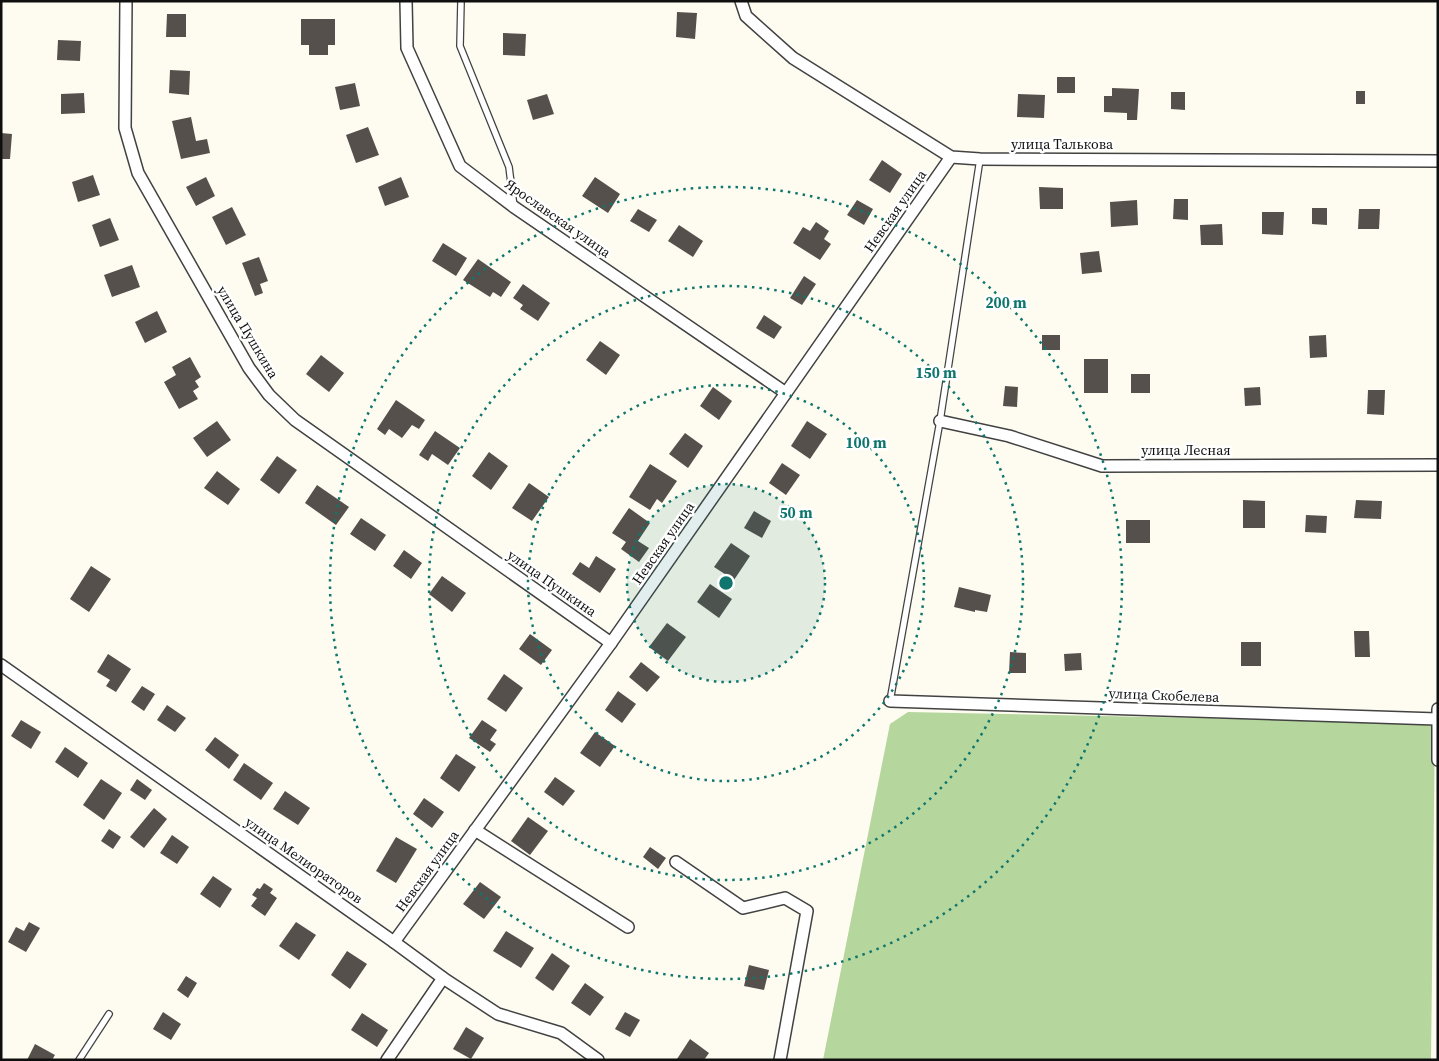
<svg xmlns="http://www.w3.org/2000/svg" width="1439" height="1061" viewBox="0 0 1439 1061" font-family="'Source Serif 4',serif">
<rect width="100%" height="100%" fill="#fefcf1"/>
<!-- forest -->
<path fill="#b5d69d" d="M908,712L1435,723L1431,1060H823L890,724Z"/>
<!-- building -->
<g fill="#56504c">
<path d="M677,12L697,13L695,39L676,37Z"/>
<path d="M167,14H186V37H166Z"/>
<path d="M301,19H335V45H328V55H309V45H301Z"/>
<path d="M503,33L526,34L525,56L503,55Z"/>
<path d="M58,40L81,41L80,61L57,60Z"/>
<path d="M170,70L190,71L189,95L169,93Z"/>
<rect x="1057" y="77" width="18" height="16"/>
<path d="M355,83L360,106L340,110L335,87Z"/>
<path d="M1112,88L1139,89L1137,120H1127V113L1104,112V96H1112Z"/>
<rect x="1356" y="91" width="9" height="13"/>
<path d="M1171,92H1185V110L1171,109Z"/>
<path d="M84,93L85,113L61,114V94Z"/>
<path d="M547,94L554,114L533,120L527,100Z"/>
<path d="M1018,94L1045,95L1044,118L1017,117Z"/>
<path d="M191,117L196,141L207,139L210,153L181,159L172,121Z"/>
<path d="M368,127L379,155L356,163L346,135Z"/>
<path d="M1,133L12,134L10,159H1Z"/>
<path d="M882,160L902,174L890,193L869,180Z"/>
<path d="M93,175L100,195L78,202L72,182Z"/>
<path d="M206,177L215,196L196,206L186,187Z"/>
<path d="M401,177L409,197L385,206L378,187Z"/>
<path d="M595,177L620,194L608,213L582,196Z"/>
<path d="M1039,187L1063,188V209H1040Z"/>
<path d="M1174,199H1188V220L1173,219Z"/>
<path d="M857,200L873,209L864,225L847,215Z"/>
<path d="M1137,200L1138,225L1111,227L1110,202Z"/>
<path d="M232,207L246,235L226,245L212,217Z"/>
<path d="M1312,208H1327V225L1312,224Z"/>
<path d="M638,209L657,220L649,232L630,221Z"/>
<path d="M1359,209H1380L1379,229H1358Z"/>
<path d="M1262,212H1284L1283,235L1262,234Z"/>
<path d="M110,218L119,240L100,247L92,225Z"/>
<path d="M816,222L829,231L824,239L831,244L820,260L793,243L803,227L810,231Z"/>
<path d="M1222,224L1223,245H1201L1200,225Z"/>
<path d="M679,225L703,241L693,257L668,241Z"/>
<path d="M443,243L467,258L456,276L432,261Z"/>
<path d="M1099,251L1102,272L1082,274L1080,253Z"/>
<path d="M259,257L268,281L260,284L263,293L255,296L242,263Z"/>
<path d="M478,259L511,282L501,297L493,292L490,297L463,280Z"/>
<path d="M132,265L140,287L112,297L104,275Z"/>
<path d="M804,276L816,284L802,305L790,298Z"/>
<path d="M523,284L550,303L538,321L520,309L523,305L513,298Z"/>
<path d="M157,311L167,332L145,343L135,322Z"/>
<path d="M764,315L782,327L774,339L756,328Z"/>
<rect x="1042" y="335" width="18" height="15"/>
<path d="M1326,335L1327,357L1310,358L1309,336Z"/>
<path d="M600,341L620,355L606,375L586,360Z"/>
<path d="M321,355L344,373L329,392L306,374Z"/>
<path d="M190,357L201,377L195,381L199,387L193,391L198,399L179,409L164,382L176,375L172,367Z"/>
<rect x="1084" y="359" width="24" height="34"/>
<rect x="1131" y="374" width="19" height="19"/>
<path d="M1005,386L1018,387L1017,407L1003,406Z"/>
<path d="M713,387L732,401L719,420L700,406Z"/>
<path d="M1260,387L1261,405L1245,406L1244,388Z"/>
<path d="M1368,390H1385L1384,415L1367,414Z"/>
<path d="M396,400L425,420L419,429L412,425L402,438L389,429L385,435L377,429Z"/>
<path d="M217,421L231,440L207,457L193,438Z"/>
<path d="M807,421L827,434L810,459L791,446Z"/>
<path d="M435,431L460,448L448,465L432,454L428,461L419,455Z"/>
<path d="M685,433L703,446L688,468L669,454Z"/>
<path d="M489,452L508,466L491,490L472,476Z"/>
<path d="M277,456L297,470L279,494L260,480Z"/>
<path d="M782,463L800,475L786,495L769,483Z"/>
<path d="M650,464L677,481L662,503L657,499L650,510L629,497Z"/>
<path d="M217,471L240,489L228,505L204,488Z"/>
<path d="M529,483L549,497L532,521L512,508Z"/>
<path d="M317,485L349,507L336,525L305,503Z"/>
<path d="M1243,500L1265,501V528H1243Z"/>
<path d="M1356,500L1382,501L1381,519L1354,518Z"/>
<path d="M629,508L650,523L638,541L649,548L639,562L621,549L626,542L612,533Z"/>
<path d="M754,511L771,521L762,538L744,528Z"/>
<path d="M1306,515L1327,516L1326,533L1305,532Z"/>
<path d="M361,518L386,535L375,551L350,534Z"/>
<rect x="1126" y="520" width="24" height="23"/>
<path d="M731,543L750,556L734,580L714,567Z"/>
<path d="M404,550L422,563L411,579L393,566Z"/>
<path d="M596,556L616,569L600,593L572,574L580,562L589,568Z"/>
<path d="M91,566L111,579L89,612L70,599Z"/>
<path d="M442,576L466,593L452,612L429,594Z"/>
<path d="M710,584L732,599L719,618L697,602Z"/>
<path d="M959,587L991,595L987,612L975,610V612L954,607Z"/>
<path d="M667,623L686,637L668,661L649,647Z"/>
<path d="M1354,631H1369L1370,657H1355Z"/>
<path d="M530,634L552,650L541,665L519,649Z"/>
<rect x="1241" y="642" width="20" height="24"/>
<path d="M1010,652L1026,653V673H1009Z"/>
<path d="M1081,653L1082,670L1065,671L1064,654Z"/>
<path d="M108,654L131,669L116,692L106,686L110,680L97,672Z"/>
<path d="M641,662L660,677L647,692L629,677Z"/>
<path d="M504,674L523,688L506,712L487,699Z"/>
<path d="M142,686L155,694L144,711L131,702Z"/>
<path d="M618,691L636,704L622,723L605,710Z"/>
<path d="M167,705L186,718L175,732L157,720Z"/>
<path d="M21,720L41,732L31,749L11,736Z"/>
<path d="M482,720L497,730L490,740L496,744L490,752L469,738Z"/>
<path d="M595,732L615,746L600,767L580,753Z"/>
<path d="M215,737L239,755L229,769L205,750Z"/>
<path d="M65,747L88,763L78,778L55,762Z"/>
<path d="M456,754L476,767L459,792L440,778Z"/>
<path d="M244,763L273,783L261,800L233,780Z"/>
<path d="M555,777L575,791L563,806L544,792Z"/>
<path d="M101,779L122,793L104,820L83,805Z"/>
<path d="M137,779L152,790L145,800L130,790Z"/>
<path d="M285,791L310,808L298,825L273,809Z"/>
<path d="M424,798L444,812L432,828L413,814Z"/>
<path d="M154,808L167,819L144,848L130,837Z"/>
<path d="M528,817L548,831L530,855L511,841Z"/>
<path d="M109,829L121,837L113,849L101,841Z"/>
<path d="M172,835L189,847L177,864L160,853Z"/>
<path d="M396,837L417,849L396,883L376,871Z"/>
<path d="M650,847L666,858L658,869L643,857Z"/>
<path d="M213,876L232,889L220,908L200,894Z"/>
<path d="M480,882L501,897L484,919L463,904Z"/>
<path d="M264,883L273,889L270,893L277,898L265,916L251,906L257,898L252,895L257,888L260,889Z"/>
<path d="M29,922L40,928L26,952L8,942L16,927L24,931Z"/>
<path d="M296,922L316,935L299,960L279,946Z"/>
<path d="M506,931L534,948L521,968L493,951Z"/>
<path d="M347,951L367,964L350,989L331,975Z"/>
<path d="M552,953L570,966L553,991L535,978Z"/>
<path d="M749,965L769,970L764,990L744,986Z"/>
<path d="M186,976L197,983L188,998L177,990Z"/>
<path d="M585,983L604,997L590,1016L571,1003Z"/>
<path d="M163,1012L181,1024L171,1040L153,1029Z"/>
<path d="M625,1012L640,1020L630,1037L615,1029Z"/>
<path d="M362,1013L388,1030L377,1047L351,1030Z"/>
<path d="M466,1027L484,1038L471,1059L453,1049Z"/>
<path d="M690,1039L709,1053L704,1060L677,1059Z"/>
<path d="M35,1044L55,1055L52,1060H27Z"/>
</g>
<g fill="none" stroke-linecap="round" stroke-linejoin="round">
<defs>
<g id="service">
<path d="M461,1L460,46L509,167L514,207"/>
<path d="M890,701L940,421L980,159"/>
<path d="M79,1060L109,1014"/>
</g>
<g id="minor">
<path d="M126,1L125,128L138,173L249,368L269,395L295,420L611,643"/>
<path d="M406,1L407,48L460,166L514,207L786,393"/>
<path d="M741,1L746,16L793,58L951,157L980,159L1438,161"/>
<path d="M940,421L1009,436L1102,466L1438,465"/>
<path d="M1,665L394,942L443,978L498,1014L561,1033L598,1060"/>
<path d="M890,701L1437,719"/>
<path d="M1438,709V760"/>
<path d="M475,830L628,927"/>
<path d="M676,862L743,908L785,898L807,911L780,1060"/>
<path d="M394,942L611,643L951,157"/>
<path d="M387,1060L443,978"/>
</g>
</defs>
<!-- service casing -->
<use href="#service" stroke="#424242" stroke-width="8"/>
<!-- minor casing -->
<use href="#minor" stroke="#424242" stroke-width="14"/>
<!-- service -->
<use href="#service" stroke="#fff" stroke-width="5.5"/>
<!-- minor -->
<use href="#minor" stroke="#fff" stroke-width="11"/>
</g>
<!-- distance rings -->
<circle cx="726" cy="583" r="99" fill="#0f766e" fill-opacity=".12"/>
<g fill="none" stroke="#0f766e" stroke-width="2.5" stroke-dasharray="2.5 5">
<circle cx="726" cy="583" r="99"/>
<circle cx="726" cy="583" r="198"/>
<circle cx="726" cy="583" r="297"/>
<circle cx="726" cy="583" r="396"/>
</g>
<g text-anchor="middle" stroke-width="5" stroke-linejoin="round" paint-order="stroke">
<!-- street labels -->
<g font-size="14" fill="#0f0f0f" stroke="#fff">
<text x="1062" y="149">улица Талькова</text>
<text transform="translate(895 211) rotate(-55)" y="5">Невская улица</text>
<text transform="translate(558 218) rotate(35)" y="5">Ярославская улица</text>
<text transform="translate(248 332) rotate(59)" y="5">улица Пушкина</text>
<text x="1186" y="455">улица Лесная</text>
<text transform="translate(663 543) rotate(-55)" y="5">Невская улица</text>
<text transform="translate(552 583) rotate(35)" y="5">улица Пушкина</text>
<text transform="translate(1164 695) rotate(2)" y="5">улица Скобелева</text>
<text transform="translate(304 860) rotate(35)" y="5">улица Мелиораторов</text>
<text transform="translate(427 871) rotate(-54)" y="5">Невская улица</text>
</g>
</g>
<circle cx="726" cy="583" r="8" fill="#0f766e" stroke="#fff" stroke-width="2.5"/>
<g font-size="15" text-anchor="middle" font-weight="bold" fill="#0f766e" stroke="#fff" stroke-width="5" stroke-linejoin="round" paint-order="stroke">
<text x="1006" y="308">200 m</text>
<text x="936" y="378">150 m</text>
<text x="866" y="448">100 m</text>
<text x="796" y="518">50 m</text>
</g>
<!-- border -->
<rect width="1439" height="1061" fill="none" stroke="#0f0f0f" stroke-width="5"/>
</svg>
